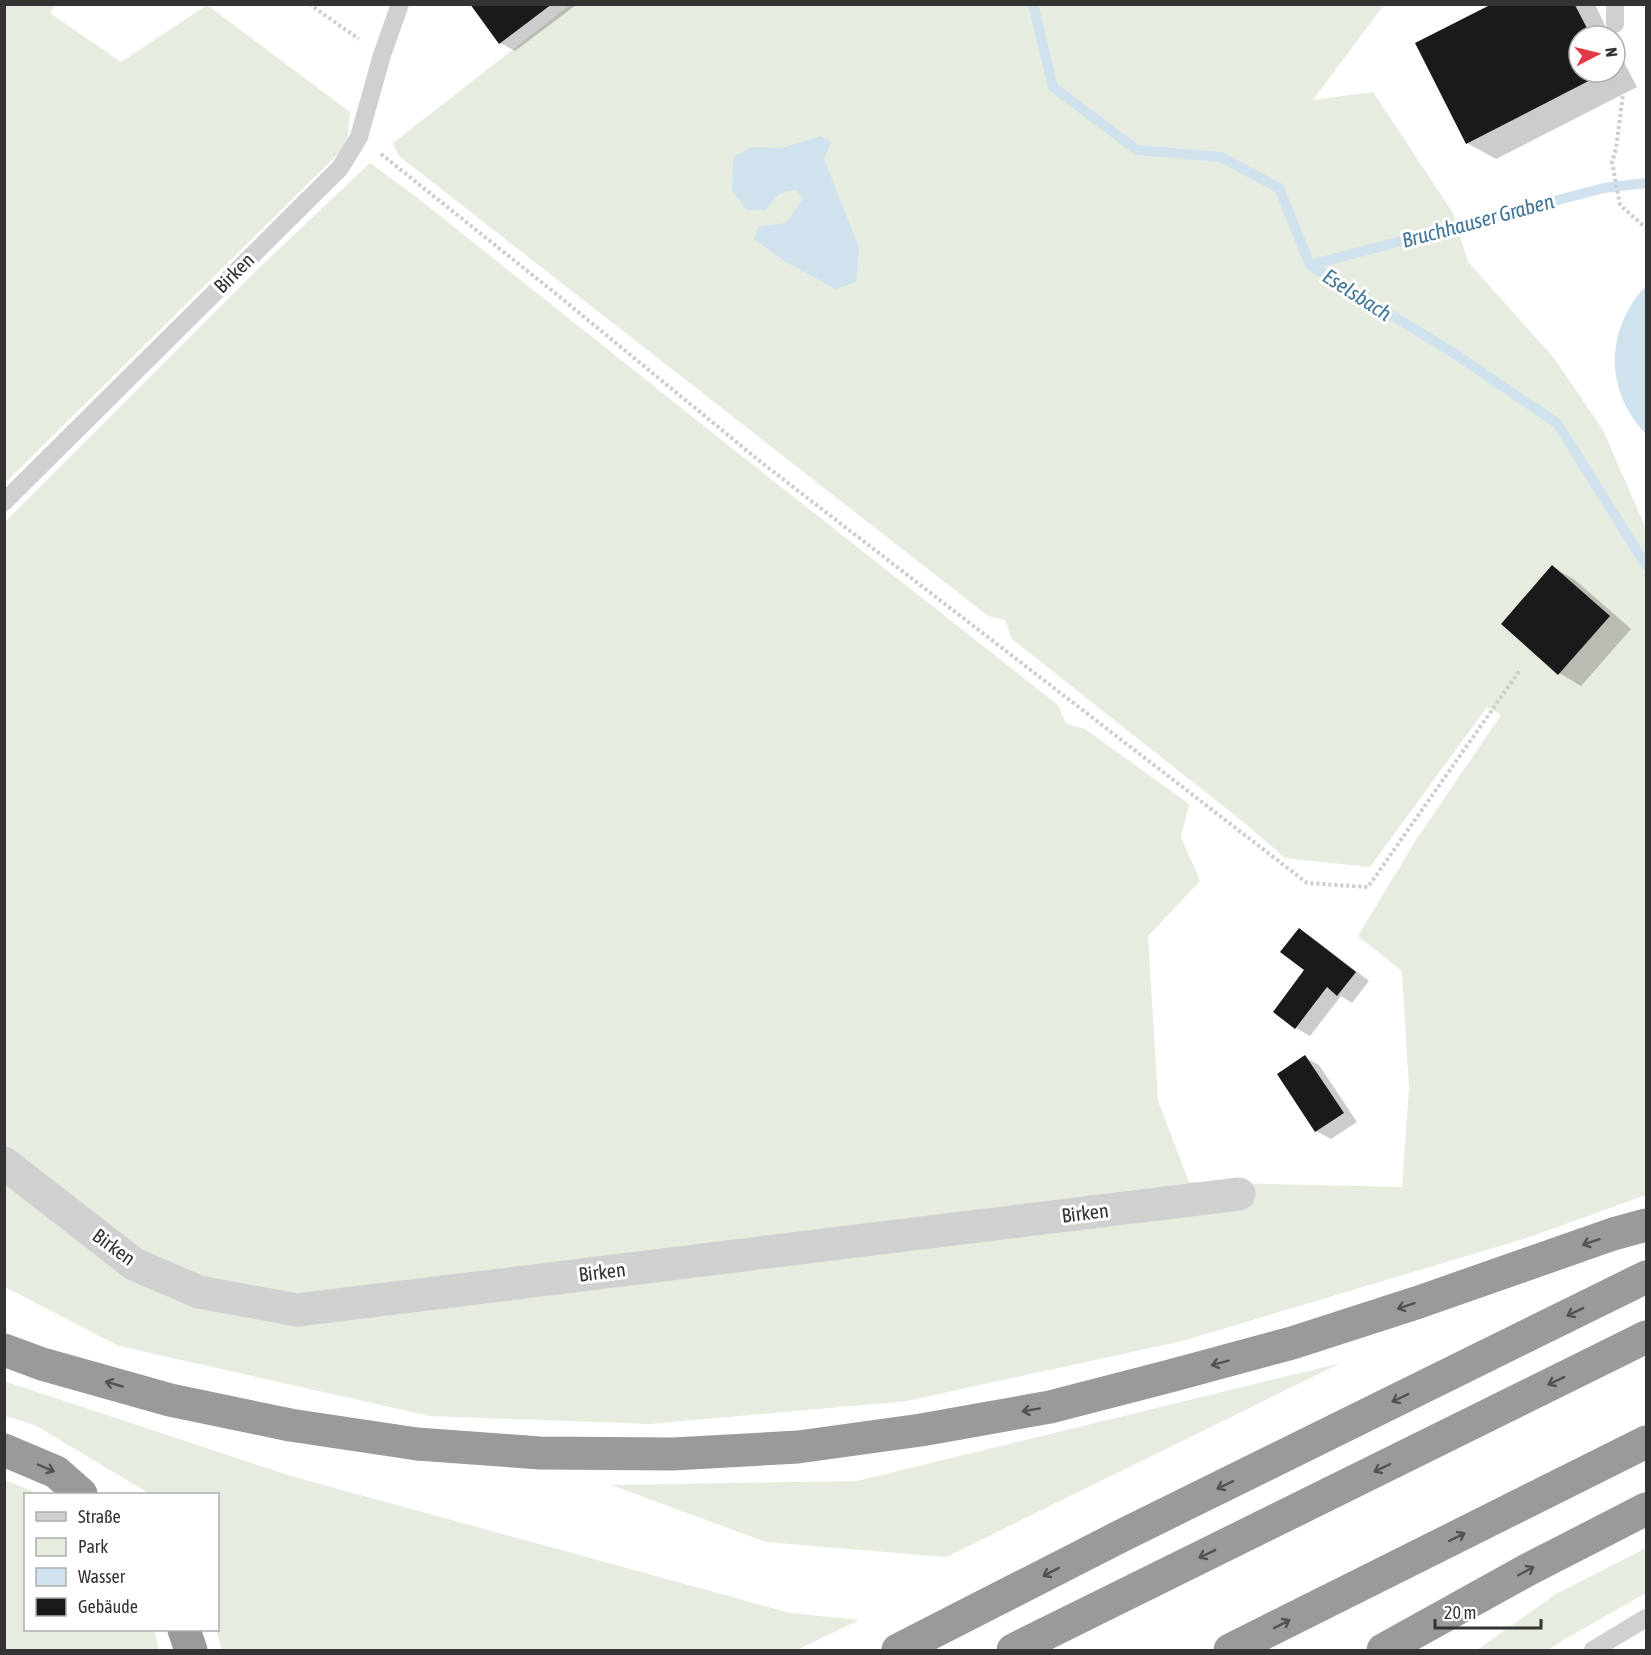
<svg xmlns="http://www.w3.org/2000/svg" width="1651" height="1655" viewBox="0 0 1651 1655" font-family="'Asap Condensed',sans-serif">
<rect width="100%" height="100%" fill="#fff"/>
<!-- green -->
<g fill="#e6ecdf" fill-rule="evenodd">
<path d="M5,5H55L50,13L121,62L207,5L350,112L347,145L5,483Z"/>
<path d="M570,5H1384L1313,100L1373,92L1453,213L1468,262L1554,358L1603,430L1646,529V1195L1527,1238L1182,1341L907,1401L650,1424L430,1416L119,1346L5,1287V522L260,267L370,163L419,199L724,442L1058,705L1066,724L1085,729L1189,804L1181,837L1200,881L1148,936L1158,1101L1189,1182L1402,1187L1409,1089L1402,971L1358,936L1416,840L1501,715L1487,707L1370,867L1285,858L1247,825L1012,639L1005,620L988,616L399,156L393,143ZM1552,566L1558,674L1501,624Z"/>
<path d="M1341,1363L946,1557L766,1542L611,1485L857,1481Z"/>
<path d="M4,1381L291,1476L790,1613L859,1620L797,1650H222L216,1630H218V1494H150L35,1425L5,1416Z"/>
<path d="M5,1480L39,1494H26V1630H154L159,1650H5Z"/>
<path d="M1646,1548V1593L1560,1642L1548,1650H1477L1556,1594Z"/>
</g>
<!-- water -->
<g fill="#cfe2ee">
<path d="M821,136L831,142L824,159L859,247L856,282L836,289L786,262L754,239L758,227L786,223L803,198L796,190L780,193L765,210H746L732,190L733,157L752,147L781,148Z"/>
<path d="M1646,286V434C1604,391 1605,329 1646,286Z"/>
</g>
<!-- shadow -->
<g fill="#0003">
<path d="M472,4H576V5L515,51L500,43Z"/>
<path d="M1494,4H1595L1610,36H1579V72H1615V45L1637,87L1496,159L1467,143L1417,44Z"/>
<path d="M1553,567L1575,580L1631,629L1581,686L1559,673Z"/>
<path d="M1299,930L1313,938L1369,981L1352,1003L1341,996L1310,1036L1296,1028L1306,970Z"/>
<path d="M1305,1057L1319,1065L1357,1122L1331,1139L1316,1131L1279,1074Z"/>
</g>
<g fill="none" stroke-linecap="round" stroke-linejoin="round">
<!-- stream -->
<g stroke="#cfe2ee" stroke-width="10">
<path d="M1033,4L1053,87L1137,150L1221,157L1279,188L1310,265L1452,352L1557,423L1646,565"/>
<path d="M1310,265L1604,188L1646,183"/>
</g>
</g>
<!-- building -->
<g fill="#1a1a1a">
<path d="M470,4H552L499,44Z"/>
<path d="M1490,5H1575L1591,36H1579V72H1606L1466,144L1415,43Z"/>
<path d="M1552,565L1610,616L1558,675L1501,624Z"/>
<path d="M1299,928L1356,972L1337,996L1327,987L1295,1029L1273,1012L1304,970L1280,952Z"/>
<path d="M1305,1055L1344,1113L1315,1132L1277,1074Z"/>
</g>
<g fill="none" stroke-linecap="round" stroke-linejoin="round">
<!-- path -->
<g stroke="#cdcdcd" stroke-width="4" stroke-dasharray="3 3" stroke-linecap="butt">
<path d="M309,4L359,39"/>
<path d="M1615,55L1623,94L1616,149L1612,162L1620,205L1646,228"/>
<path d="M381,154L555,293L762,463L1307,883L1368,887L1520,670"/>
</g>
<!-- lane -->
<g stroke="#d0d0d0" stroke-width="18">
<path d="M1615,24V4"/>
<path d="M4,502L340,168L359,137L382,55L400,4"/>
<path d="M1593,1650L1646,1618"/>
</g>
<!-- street -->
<path stroke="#d0d0d0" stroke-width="33" d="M4,1163L134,1264L199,1292L297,1310L1239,1194"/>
<!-- highway -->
<g stroke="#9a9a9a" stroke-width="33">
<path d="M4,1350L42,1364L170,1400L290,1425L417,1444L540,1453L673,1454L798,1447L921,1430L1050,1407L1170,1376L1292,1343L1419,1302L1613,1234L1646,1225"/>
<path d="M4,1450L56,1472L81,1494"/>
<path d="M184,1630L191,1650"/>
<path d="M898,1650L1119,1537L1646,1277"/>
<path d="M1013,1650L1646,1337"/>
<path d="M1230,1650L1646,1442"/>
<path d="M1383,1650L1529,1569L1646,1509"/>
</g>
</g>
<!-- one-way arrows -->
<defs><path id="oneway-shaft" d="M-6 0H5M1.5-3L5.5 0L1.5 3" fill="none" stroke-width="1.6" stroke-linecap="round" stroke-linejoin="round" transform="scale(1.5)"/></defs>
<g stroke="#525252">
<use href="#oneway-shaft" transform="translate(1591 1242) rotate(161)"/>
<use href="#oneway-shaft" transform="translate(1406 1306) rotate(162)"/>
<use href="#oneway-shaft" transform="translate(1575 1312) rotate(154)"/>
<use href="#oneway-shaft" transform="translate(1220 1363) rotate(165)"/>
<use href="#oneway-shaft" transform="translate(1556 1381) rotate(154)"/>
<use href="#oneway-shaft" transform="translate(114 1384) rotate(-164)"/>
<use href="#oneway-shaft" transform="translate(1400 1398) rotate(154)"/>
<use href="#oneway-shaft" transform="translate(1031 1410) rotate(170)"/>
<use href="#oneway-shaft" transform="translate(46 1468) rotate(23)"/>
<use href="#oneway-shaft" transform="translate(1382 1468) rotate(154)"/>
<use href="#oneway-shaft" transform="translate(1225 1485) rotate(154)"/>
<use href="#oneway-shaft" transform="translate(1457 1537) rotate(-27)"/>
<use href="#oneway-shaft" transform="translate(1207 1554) rotate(154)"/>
<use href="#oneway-shaft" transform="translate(1526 1571) rotate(-28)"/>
<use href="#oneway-shaft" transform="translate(1051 1572) rotate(153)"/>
<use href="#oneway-shaft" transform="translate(1282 1624) rotate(-27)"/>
</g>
<g text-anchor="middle" stroke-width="6" stroke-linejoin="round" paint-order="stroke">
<!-- street labels -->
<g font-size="20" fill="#333" stroke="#fff">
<text transform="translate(234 273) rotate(-45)" y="7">Birken</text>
<text transform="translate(1085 1213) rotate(-7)" y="7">Birken</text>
<text transform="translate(114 1247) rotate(36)" y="7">Birken</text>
<text transform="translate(602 1272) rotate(-7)" y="7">Birken</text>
</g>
<!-- water labels -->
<g font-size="21" font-style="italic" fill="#3f7597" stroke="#fff">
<text transform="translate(1478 221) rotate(-15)" y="7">Bruchhauser Graben</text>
<text transform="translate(1357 295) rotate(33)" y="7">Eselsbach</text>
</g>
</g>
<!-- border -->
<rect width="1651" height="1655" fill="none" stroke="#333333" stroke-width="12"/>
<!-- legend -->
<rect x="24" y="1493" width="195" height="138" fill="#ffffff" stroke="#adadad" stroke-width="1.5"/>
<rect x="36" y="1512" width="30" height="9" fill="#d0d0d0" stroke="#adadad" stroke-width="1.5"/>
<text x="78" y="1523" font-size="18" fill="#333333">Straße</text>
<rect x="36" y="1538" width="30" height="18" fill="#e6ecdf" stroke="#adadad" stroke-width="1.5"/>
<text x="78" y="1553" font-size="18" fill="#333333">Park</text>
<rect x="36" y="1568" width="30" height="18" fill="#cfe2ee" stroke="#adadad" stroke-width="1.5"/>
<text x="78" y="1583" font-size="18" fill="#333333">Wasser</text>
<rect x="36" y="1598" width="30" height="18" fill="#1a1a1a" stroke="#adadad" stroke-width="1.5"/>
<text x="78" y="1613" font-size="18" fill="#333333">Gebäude</text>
<!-- north arrow -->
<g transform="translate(1597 54) rotate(83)"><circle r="28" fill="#ffffff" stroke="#adadad" stroke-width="1.5"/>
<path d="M0-4.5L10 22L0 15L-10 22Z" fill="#e63946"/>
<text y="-9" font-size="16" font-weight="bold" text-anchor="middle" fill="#333333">N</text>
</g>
<!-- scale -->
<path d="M1435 1619v9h106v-9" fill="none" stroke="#333333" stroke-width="3"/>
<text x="1444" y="1619" font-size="18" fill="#333333" stroke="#ffffff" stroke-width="4.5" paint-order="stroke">20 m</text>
</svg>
